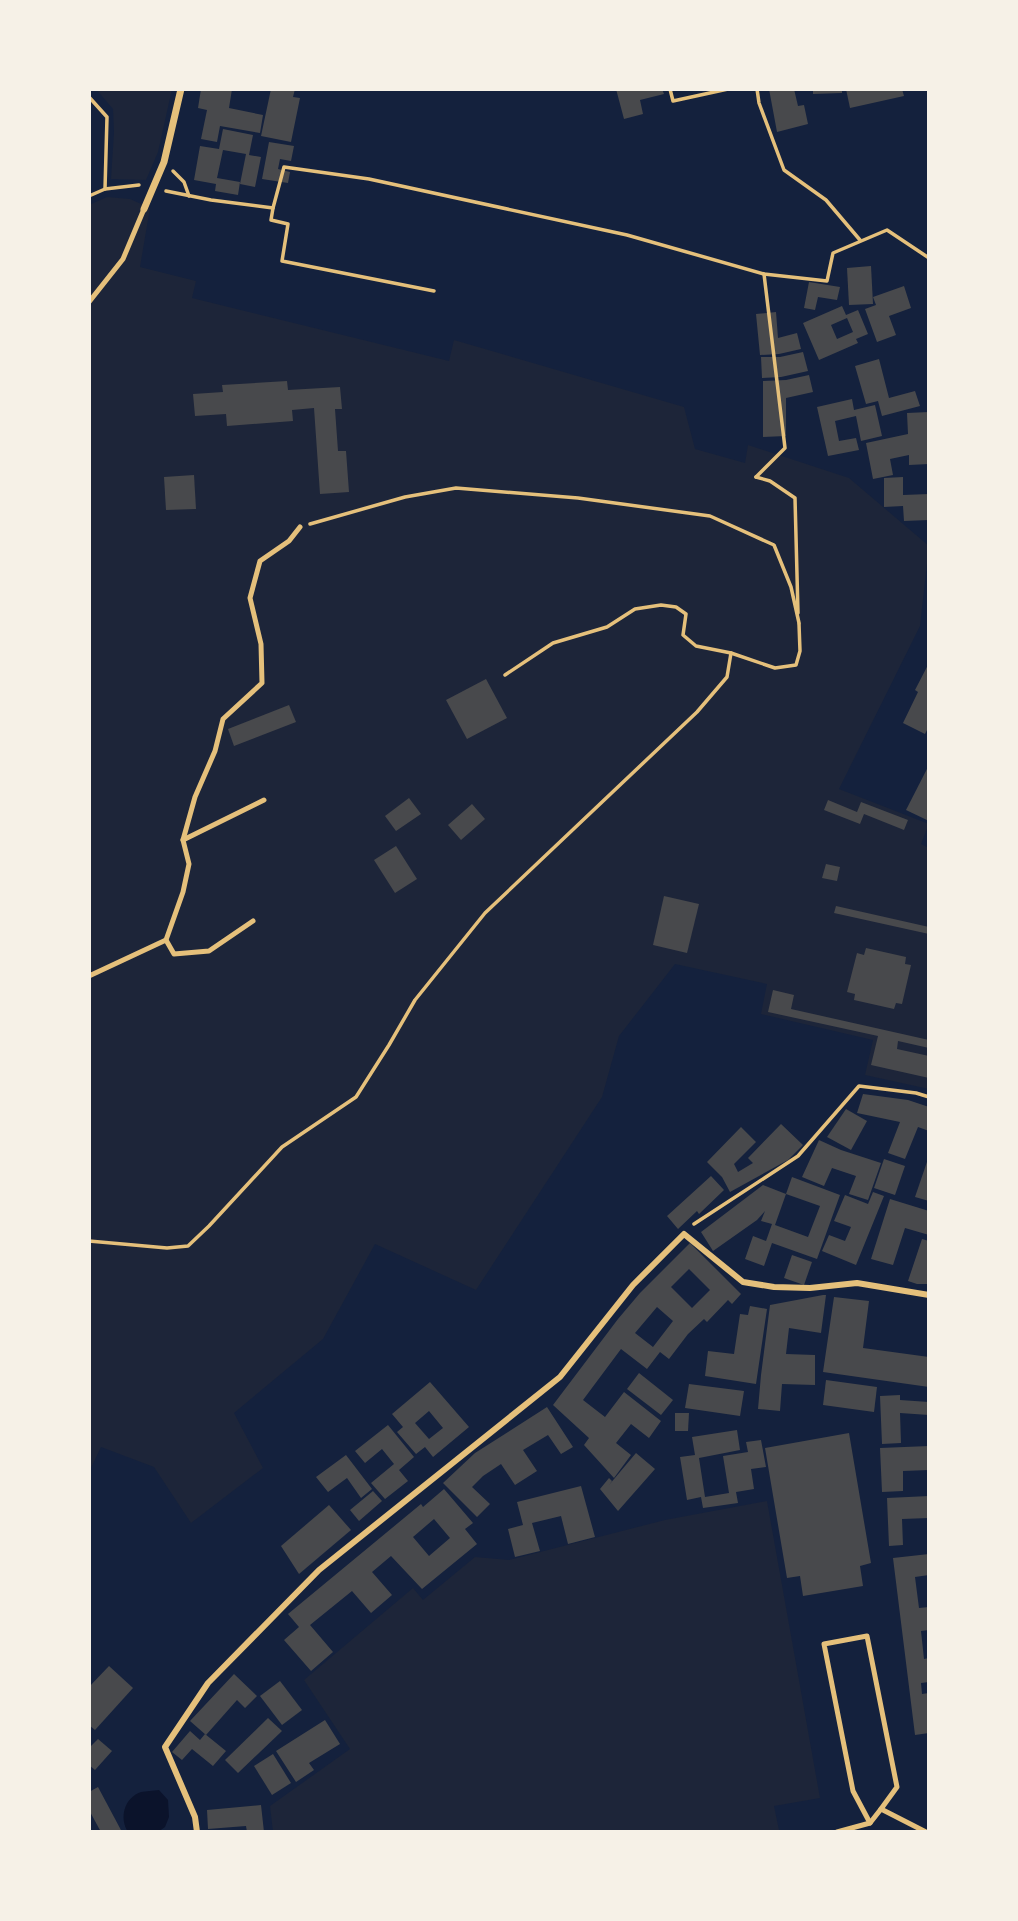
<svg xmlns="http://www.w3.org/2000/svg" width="1018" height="1921" viewBox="0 0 1018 1921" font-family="Raleway,sans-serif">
<rect width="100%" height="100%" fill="#14213d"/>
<!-- green -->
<g fill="#1d2539">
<path d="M96,89H172L158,152L146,180L111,179L114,132L113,109Z"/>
<path d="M107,197L130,199L150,208L140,267L196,281L192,298L449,361L454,340L684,407L695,449L745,463L748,445L849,478L929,546L920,626L839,789L929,824L921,844L929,848V1089L865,1075L873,1040L761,1014L767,984L675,964L619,1036L602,1097L476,1290L375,1244L323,1339L234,1413L263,1468L191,1523L154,1467L101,1447L89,1472V205Z"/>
<path d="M767,1501L820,1798L774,1806L779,1830L767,1832H273L270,1806L350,1749L304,1680L413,1588L423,1600L475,1557L509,1560L665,1520Z"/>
</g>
<!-- water -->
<path fill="#0b132b" d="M159,1790L168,1800L169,1817L165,1827L158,1832H128C119,1818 124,1798 141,1792C146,1791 153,1791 159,1790Z"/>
<!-- building -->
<g fill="#48494c" fill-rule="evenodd">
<path d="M201,89H232L229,108L263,115L260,133L220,126L217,142L201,139L207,110L198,108Z"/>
<path d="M271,89H295L293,97L300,98L291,142L261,136Z"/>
<path d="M616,89H662L664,94L640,100L643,114L624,119Z"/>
<path d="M769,89H794L798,106L804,105L808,124L777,132Z"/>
<path d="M813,89H842V93L813,94Z"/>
<path d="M846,89H902L904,96L850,108Z"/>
<path d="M223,129L253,135L249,155L261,157L255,187L240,184L246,154L223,150L217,178L240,182L238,195L215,191L216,184L194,180L200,146L219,149Z"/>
<path d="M269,142L294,146L291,161L280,159L278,169L290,172L288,183L262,179Z"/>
<path d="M871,266L873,304L849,305L847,268Z"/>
<path d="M809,282L840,287L837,300L818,297L815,310L804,308Z"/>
<path d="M904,286L911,308L889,316L896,335L877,342L865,309L876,305L873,297Z"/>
<path d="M842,306L846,315L858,310L868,334L856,339L858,343L819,360L803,323ZM847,318L853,332L837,339L831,325Z"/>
<path d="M776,312L778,338L797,333L801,349L779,354L760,355L756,314Z"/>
<path d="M803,352L808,371L781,377L762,378L761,357H780Z"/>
<path d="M879,359L889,398L915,391L920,406L882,416L878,401L866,404L855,366Z"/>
<path d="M809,375L813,392L786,398V436L763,437V381L786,380Z"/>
<path d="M287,381L288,390L340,387L342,409H335L338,451H346L349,492L320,494L314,408L292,410L293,421L227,426L226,414L195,416L193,394L223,392L222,385Z"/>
<path d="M852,399L854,410L875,405L882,436L861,441L856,416L835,421L839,441L856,438L859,450L828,456L817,407Z"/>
<path d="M929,412V464L909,465V455L890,459L893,475L873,479L866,443L908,434L907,413Z"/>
<path d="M194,475L196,509L166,510L164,477Z"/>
<path d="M903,477V495L929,494V520L904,521L903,506L884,507V478Z"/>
<path d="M929,663V726L925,734L903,723L918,692L915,690Z"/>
<path d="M486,679L507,718L467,739L446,700Z"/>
<path d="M289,705L296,722L234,746L228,729Z"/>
<path d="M929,765V821L906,810Z"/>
<path d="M409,798L421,814L396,831L385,816Z"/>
<path d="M828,800L857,812L861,802L908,820L904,830L864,814L860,824L824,810Z"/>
<path d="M472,804L485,819L461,840L448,825Z"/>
<path d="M396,846L417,879L395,893L374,860Z"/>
<path d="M826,864L840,867L837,881L822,878Z"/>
<path d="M664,896L699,904L687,953L653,945Z"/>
<path d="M836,906L929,927V934L834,913Z"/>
<path d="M866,948L906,957L905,964L911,965L902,1004L896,1003L894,1009L854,1000L855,994L847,992L857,953L864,955Z"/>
<path d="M773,990L794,995L791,1009L929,1040V1048L898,1041L897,1049L929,1056V1078L871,1065L878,1036L768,1012Z"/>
<path d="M863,1094L908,1100L929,1107V1131L918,1127L905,1159L888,1153L900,1122L857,1113Z"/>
<path d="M846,1109L867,1121L851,1150L827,1137Z"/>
<path d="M781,1124L803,1145L788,1160L730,1192L722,1177L707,1162L741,1127L756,1142L734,1164L738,1172L753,1163L748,1158Z"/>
<path d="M819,1140L841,1150L881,1163L868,1200L849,1194L856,1176L832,1168L824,1186L802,1177Z"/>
<path d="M929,1156V1201L915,1197Z"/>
<path d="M884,1159L905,1166L895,1195L874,1188Z"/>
<path d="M711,1176L724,1190L699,1214L697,1211L678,1229L667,1216Z"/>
<path d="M792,1177L840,1195L817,1259L772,1243L764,1266L745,1259L753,1236L766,1241L772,1224L761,1221L765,1211L757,1220L713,1251L701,1232L763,1185L786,1194ZM786,1194L820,1206L808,1237L775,1225Z"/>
<path d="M873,1192L884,1196L856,1265L822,1251L829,1235L845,1241L851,1227L834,1221L845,1195L868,1204Z"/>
<path d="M890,1199L929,1211V1235L905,1228L893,1265L871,1259Z"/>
<path d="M922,1239L929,1241V1284H917L908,1281Z"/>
<path d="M690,1243L741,1294L732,1304L728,1300L707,1322L704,1319L688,1334L669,1359L660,1352L647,1369L621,1349L583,1400L605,1417L624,1392L661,1421L649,1438L631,1424L616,1443L631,1455L614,1478L584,1445L589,1438L553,1405L618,1319L640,1293ZM689,1269L710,1290L692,1308L671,1287ZM657,1307L673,1321L653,1347L635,1333Z"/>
<path d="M792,1255L812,1262L804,1285L784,1278Z"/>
<path d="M823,1295H826L821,1333L789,1328L786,1354L815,1355V1385L782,1384L780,1411L758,1409L761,1375L770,1305Z"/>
<path d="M834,1297L869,1301L863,1348L929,1357V1387L823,1372Z"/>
<path d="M750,1306L767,1309L756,1384L705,1376L708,1351L734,1354L740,1314L748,1315Z"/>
<path d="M639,1373L673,1400L661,1415L627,1389Z"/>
<path d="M826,1380L877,1387L874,1412L823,1405Z"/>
<path d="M430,1382L469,1427L433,1457L425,1447L416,1454L397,1432L403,1427L392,1414ZM429,1411L443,1428L429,1439L415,1423Z"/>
<path d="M689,1384L744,1391L740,1416L685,1408Z"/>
<path d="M900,1395V1400L929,1402V1415L900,1413L901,1443L882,1444L880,1396Z"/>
<path d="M547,1407L573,1447L561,1454L548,1435L523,1450L537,1471L515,1485L501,1464L483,1476L472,1487L490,1504L477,1517L443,1483L475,1453Z"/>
<path d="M675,1413H689L688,1431H675Z"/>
<path d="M388,1425L414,1457L399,1470L408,1481L385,1499L371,1483L394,1464L382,1449L365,1463L355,1451Z"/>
<path d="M737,1430L740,1450L699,1458L705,1497L729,1493L723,1456L748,1452L746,1442L761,1440L766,1467L751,1469L754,1489L736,1492L738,1503L703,1508L701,1497L687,1500L680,1457L695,1455L692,1437Z"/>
<path d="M849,1433L871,1563L860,1566L863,1586L803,1596L800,1576L787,1578L765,1448Z"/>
<path d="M929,1446V1470L903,1471V1491L882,1492L880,1448Z"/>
<path d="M636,1453L655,1469L618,1511L600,1489L609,1478L612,1481L609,1485Z"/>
<path d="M346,1455L372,1489L361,1498L347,1478L328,1492L316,1477Z"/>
<path d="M581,1486L595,1537L568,1544L561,1516L532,1523L540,1551L515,1557L508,1529L523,1525L517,1502Z"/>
<path d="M444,1489L473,1523L465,1529L477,1544L422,1589L391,1556L372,1572L392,1595L371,1613L352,1591L310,1625L333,1652L311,1671L284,1640L299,1627L288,1614L421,1504L423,1507ZM434,1519L450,1538L429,1556L413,1537Z"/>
<path d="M373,1491L382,1501L359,1521L350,1510Z"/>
<path d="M929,1496V1518L902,1519L903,1545L889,1546L887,1498Z"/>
<path d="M329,1505L351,1530L299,1574L281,1546Z"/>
<path d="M929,1554V1575L915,1577L919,1608L929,1607V1630L921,1631L924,1659L929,1658V1682L921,1683L922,1694L929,1693V1733L915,1735L893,1558Z"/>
<path d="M109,1666L133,1688L95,1730L89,1725V1687Z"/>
<path d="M234,1674L257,1696L245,1708L237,1700L206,1735L190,1721Z"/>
<path d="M280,1681L302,1710L282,1725L260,1696Z"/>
<path d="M268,1718L282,1731L238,1773L225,1760Z"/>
<path d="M325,1720L340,1744L309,1763L314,1770L296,1782L276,1751Z"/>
<path d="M190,1731L200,1740L205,1734L226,1751L213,1766L192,1749L182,1760L172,1752Z"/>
<path d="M98,1739L112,1751L95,1770L89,1765V1748Z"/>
<path d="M273,1754L291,1783L272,1795L254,1766Z"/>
<path d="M98,1787L122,1832H101L89,1810V1792Z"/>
<path d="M261,1805L264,1832H247L246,1826L208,1829L207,1810Z"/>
</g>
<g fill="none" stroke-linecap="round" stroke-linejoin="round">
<!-- path -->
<g stroke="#e5c07b" stroke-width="3.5">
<path d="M670,89L673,101L728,89"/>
<path d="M757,89L759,103L784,170L826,200L860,240"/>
<path d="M89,97L107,117L105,189"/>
<path d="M173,171L184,182L189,196"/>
<path d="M166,191L211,200L273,208L284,167L369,179L627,235L764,274L827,281L833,253L887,230L929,258"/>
<path d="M89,196L105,189L139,185"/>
<path d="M273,208L271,220L288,224L282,261L434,291"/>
<path d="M756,477L770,481L795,498L798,613"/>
<path d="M756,477L785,448L764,274"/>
<path d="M310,524L405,497L456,488L578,498L710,516L774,545L791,587L799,623"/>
<path d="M731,653L775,668L796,665L800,651L799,624"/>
<path d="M694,1224L798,1156L859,1086L916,1093L929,1097"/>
<path d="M89,1241L167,1248L188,1246L209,1226L282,1147L356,1097L389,1045L415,1000L485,913L697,712L727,677L731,653L696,646L683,635L686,614L676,607L661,605L635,609L607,627L553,643L505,675"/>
</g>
<!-- service -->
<g stroke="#e5c07b" stroke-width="5">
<path d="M89,302L123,259L144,209"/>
<path d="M183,840L195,797L215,751L223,719L262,683L261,644L250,598L260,561L289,541L300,527"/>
<path d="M166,940L174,954L209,951L253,921"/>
<path d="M89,976L166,940L183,892L189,864L183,840L264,800"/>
<path d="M870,1823L853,1791L824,1644L867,1636L897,1787L881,1809"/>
<path d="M837,1832L870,1823L881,1809L926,1832"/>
</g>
<!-- pedestrian -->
<path stroke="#e5c07b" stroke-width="6" d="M197,1832L195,1817L165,1747L208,1683L319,1570L560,1377L633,1285L684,1234L743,1282L774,1287L810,1288L857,1283L929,1295"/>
<!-- minor -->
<path stroke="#e5c07b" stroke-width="7" d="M144,209L164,162L181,89"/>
</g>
<!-- border -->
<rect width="1018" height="1921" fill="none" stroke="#f6f1e7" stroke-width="182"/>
</svg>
